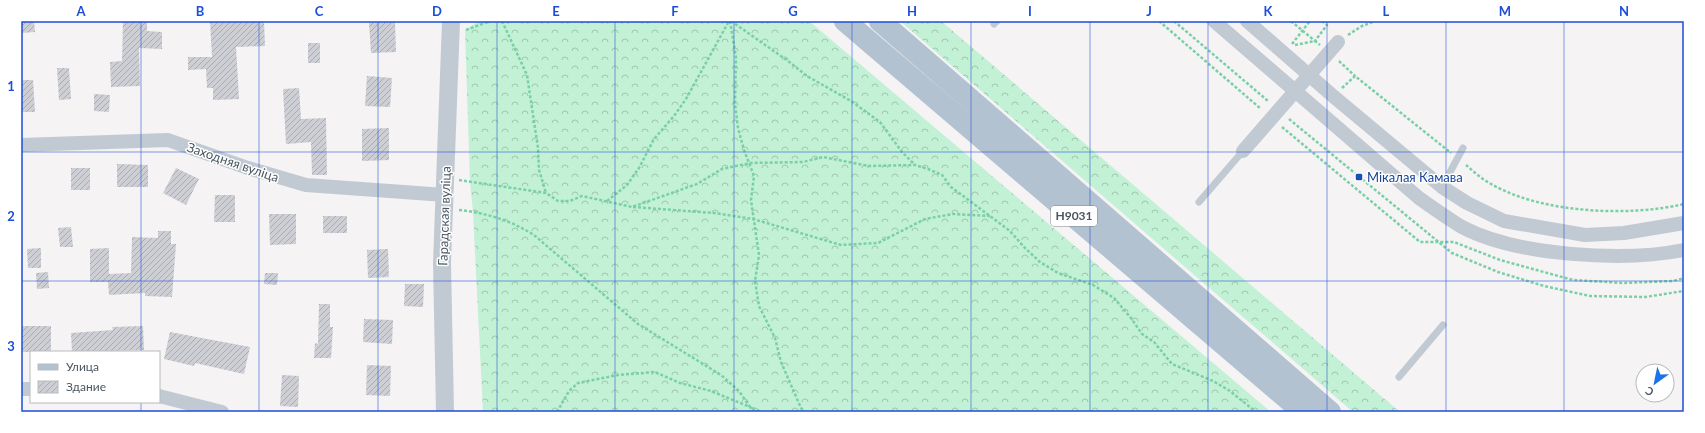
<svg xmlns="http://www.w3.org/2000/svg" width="1705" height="433" viewBox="0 0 1705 433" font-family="Lato,sans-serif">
<defs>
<pattern id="forest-crowns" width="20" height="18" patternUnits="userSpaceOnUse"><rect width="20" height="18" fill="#c3f1d5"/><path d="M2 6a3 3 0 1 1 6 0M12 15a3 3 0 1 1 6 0" fill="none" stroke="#a0c6b0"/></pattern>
<pattern id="building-hatch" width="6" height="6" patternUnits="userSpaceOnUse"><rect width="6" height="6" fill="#cdcfd5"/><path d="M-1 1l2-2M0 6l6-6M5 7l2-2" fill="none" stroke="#a8abb0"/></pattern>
</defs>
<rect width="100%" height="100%" fill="#f5f3f3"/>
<!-- forest -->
<g fill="url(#forest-crowns)">
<path d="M479,21H809L1271,412H483L473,212L470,182L465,30Z"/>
<path d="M900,21H941L1400,412H1353Z"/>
</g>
<!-- building -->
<g fill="url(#building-hatch)">
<path d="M21,21H34L35,32L21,33Z"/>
<path d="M123,21H147V31L162,32V49L139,48L140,86L111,87L110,62L122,61Z"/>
<path d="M210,21H264L265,46L236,47L239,99L213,100V88H207L206,69L188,70V57H212Z"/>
<path d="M395,22L396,52L371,53L369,23Z"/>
<rect x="308" y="43" width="12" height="20"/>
<path d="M57,68H69L71,99L59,100Z"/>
<path d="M367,76L392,78L390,107L365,106Z"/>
<path d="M21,80H33L35,112H21Z"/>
<path d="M299,88L301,119L326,118L327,175H312L311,142L286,144L283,89Z"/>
<path d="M94,94L110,95L109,112L94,111Z"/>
<path d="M389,128V160L362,161V129Z"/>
<path d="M117,164L148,165V187H117Z"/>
<rect x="71" y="168" width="19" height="22"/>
<path d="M176,168L199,179L186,205L163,193Z"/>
<path d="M215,195H235V222H214Z"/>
<path d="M269,214H296V244L270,245Z"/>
<rect x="323" y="216" width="24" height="17"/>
<path d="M71,227L73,247H60L58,228Z"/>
<path d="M158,231H171V244H176L172,297L145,296V293L109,295L108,282H90V249L109,248V274L131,273L132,237L158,238Z"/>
<path d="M41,248V268H28L27,249Z"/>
<path d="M388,249L389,277L368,278L367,250Z"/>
<path d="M48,272L49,288L37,289L36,273Z"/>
<path d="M265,273H278L277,285L264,284Z"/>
<path d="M405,284H424L423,307L404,306Z"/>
<path d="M319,304H330V327H333L331,358H314L315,343L318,344Z"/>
<path d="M364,319L393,320L392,344L363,342Z"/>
<rect x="22" y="326" width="29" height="26"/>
<path d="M143,326L144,350L72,352L71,333L113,330L112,327Z"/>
<path d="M170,332L250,347L244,374L195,363L194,366L164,359Z"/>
<path d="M367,365L391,366L390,396L366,395Z"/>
<path d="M282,375L299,376L298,407L280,406Z"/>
</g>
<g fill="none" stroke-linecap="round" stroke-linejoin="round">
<!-- path -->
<g stroke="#7ad0a6" stroke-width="2.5" stroke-dasharray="3 2" stroke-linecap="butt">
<path d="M502,21L527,75L538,148L539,170L546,193"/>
<path d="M730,21L736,57L735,104L738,128L744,150L754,176L751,200L759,255L755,281L759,306L775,338L781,362L801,408L805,412"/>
<path d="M731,21L788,61L807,76L851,101L880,122L902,152L915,165"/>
<path d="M1159,21L1261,109"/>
<path d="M1174,21L1268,101"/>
<path d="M1291,21L1315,41L1327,25L1322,21"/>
<path d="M466,30L490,21"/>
<path d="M1348,35L1362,26L1375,21"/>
<path d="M1292,44L1310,21"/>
<path d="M1295,45L1315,41L1320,45"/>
<path d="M1339,61L1355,76"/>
<path d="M1342,88L1355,76L1451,153"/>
<path d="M1289,119L1452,253L1498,272L1544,286L1590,296L1645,297L1684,291"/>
<path d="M1282,127L1420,242H1454L1500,260L1573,280L1623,283L1673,281L1684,278"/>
<path d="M1466,165C1474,172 1483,180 1493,185C1542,213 1629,217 1684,204"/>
<path d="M459,180L546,193L558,201H570L582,196L632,207L697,184L722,169L750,163L803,162L823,157L869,166L915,165L928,169L942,175L951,187L1010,231L1025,248L1040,262L1058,273L1093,285L1114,298L1131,318L1142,334L1154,342L1172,364L1213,381L1230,391L1256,412"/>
<path d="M607,201L627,185L639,168L654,139L674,116L686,99L729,21"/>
<path d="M633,207L714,213L753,219L841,245L878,243L925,219L953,214L990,216"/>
<path d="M459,210C486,213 510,220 534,235L638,324L721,375L739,391L750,407L762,412"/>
<path d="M557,412L569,391L578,383L618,375L655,372L680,383L711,391L750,407L755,412"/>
</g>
<!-- service -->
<g stroke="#c1cad2" stroke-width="7">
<path d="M994,24L997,21"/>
<path d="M1442,187L1463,148"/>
<path d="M1199,202L1243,151"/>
<path d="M1399,377L1443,325"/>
</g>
<!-- minor -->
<g stroke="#c1cad2" stroke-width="14">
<path d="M1214,21L1419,198C1433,208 1447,218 1462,227C1517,256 1624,262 1684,250"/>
<path d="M1247,21L1333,96L1442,187L1467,203L1504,221L1585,235L1624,233L1684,223"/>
<path d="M21,145L168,140L248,168L306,185L445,195"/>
<path d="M1243,151L1338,42"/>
<path d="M21,389H31"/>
<path d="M159,396L222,412"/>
</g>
<!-- tertiary -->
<path stroke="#c1cad2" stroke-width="18" d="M445,412L442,263L451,21"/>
<!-- primary -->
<g stroke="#b3c2d1" stroke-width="22">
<path d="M845,21L1303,412"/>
<path d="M880,21L1330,412"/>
</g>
</g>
<!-- grid -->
<path fill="none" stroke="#1d4ed8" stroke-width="1" stroke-opacity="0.55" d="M141,21V352M259,21V412M378,21V412M497,21V412M615,21V412M734,21V412M852,21V412M971,21V412M1090,21V412M1208,21V412M1327,21V412M1446,21V412M1564,21V412M21,152H1684M21,281H1684M141,402V412"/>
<!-- markers -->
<rect fill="#1a4fb4" stroke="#fff" stroke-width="1.5" x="1355" y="173" width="8" height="8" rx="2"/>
<g text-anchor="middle" stroke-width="3" stroke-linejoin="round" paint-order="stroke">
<!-- shield labels -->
<rect fill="#fff" stroke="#808990" stroke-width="1" x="1051" y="206" width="46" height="20" rx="3"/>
<g font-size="12" font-weight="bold" fill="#4a5661">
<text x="1074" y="220">Н9031</text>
</g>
<!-- street labels -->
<g font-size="13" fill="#4a5661" stroke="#fff">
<text transform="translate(233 162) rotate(19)" y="5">Заходняя вуліца</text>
<text transform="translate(444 216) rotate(-88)" y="5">Гарадская вуліца</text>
</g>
<!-- transit labels -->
<g font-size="13" fill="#164399" stroke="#fff" text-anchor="start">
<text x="1367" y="182">Мікалая Камава</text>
</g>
</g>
<!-- border -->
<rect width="1705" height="433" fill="none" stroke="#ffffff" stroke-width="44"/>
<!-- legend -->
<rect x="30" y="351" width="130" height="52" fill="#ffffff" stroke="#b7bbc0"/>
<rect x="38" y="364" width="20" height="6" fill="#b3c2d1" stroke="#b7bbc0"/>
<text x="66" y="371" font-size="12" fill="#4a5661">Улица</text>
<rect x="38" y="381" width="20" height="12" fill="url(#building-hatch)" stroke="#b7bbc0"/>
<text x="66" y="391" font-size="12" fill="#4a5661">Здание</text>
<!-- north arrow -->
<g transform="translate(1655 383) rotate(213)"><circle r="19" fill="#ffffff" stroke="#b7bbc0"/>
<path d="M0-3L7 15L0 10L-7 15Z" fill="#1a73e8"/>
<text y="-6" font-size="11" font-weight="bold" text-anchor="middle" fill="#4a5661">С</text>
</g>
<rect x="22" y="22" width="1661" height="389" fill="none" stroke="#1d4ed8" stroke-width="1.5"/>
<g font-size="13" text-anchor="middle" font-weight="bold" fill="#1d4ed8">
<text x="81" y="16">A</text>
<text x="200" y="16">B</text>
<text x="319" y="16">C</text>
<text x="437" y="16">D</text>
<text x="556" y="16">E</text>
<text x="675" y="16">F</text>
<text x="793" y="16">G</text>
<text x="912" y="16">H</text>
<text x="1030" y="16">I</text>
<text x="1149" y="16">J</text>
<text x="1268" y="16">K</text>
<text x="1386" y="16">L</text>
<text x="1505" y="16">M</text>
<text x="1624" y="16">N</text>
<text x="11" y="91">1</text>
<text x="11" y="221">2</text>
<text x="11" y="351">3</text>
</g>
</svg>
